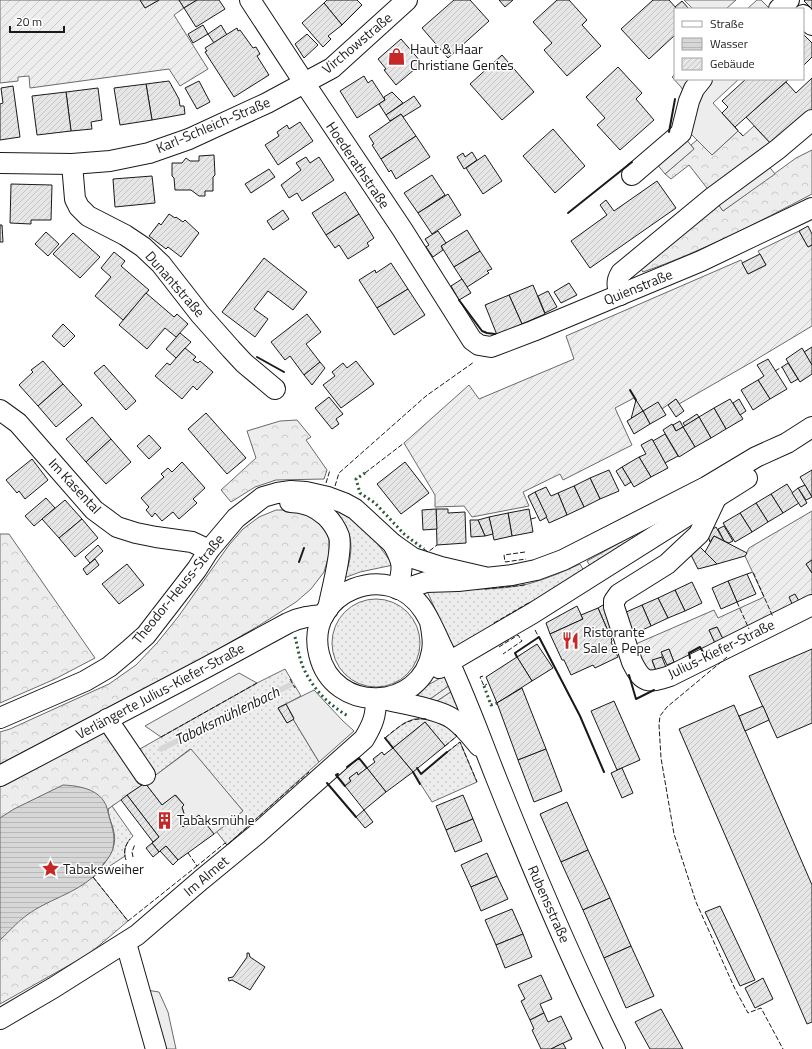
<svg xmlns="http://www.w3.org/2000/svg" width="812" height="1049" viewBox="0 0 812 1049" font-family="'Titillium Web',sans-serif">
<defs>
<pattern id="grass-dots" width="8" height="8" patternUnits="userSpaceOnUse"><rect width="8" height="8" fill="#ededed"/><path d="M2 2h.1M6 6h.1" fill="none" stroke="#cbcbcb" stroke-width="1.8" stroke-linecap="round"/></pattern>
<pattern id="forest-crowns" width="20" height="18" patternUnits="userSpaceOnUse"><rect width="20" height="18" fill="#ededed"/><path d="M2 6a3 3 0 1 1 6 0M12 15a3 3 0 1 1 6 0" fill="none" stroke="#cbcbcb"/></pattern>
<pattern id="garden-furrows" width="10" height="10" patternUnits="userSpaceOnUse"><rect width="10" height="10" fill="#ededed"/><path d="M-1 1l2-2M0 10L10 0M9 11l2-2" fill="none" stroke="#cbcbcb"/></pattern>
<pattern id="water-rules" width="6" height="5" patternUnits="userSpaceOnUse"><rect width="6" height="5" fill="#d7d7d7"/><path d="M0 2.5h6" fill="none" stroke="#b8b8b8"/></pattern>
<pattern id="building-hatch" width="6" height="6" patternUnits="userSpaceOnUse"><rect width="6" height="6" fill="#e6e6e6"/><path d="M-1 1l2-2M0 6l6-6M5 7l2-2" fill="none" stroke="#c5c5c5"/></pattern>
</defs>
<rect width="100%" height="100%" fill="#fff"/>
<!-- grass -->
<g fill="url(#grass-dots)" stroke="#6a6a6a">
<path d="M330,504L367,529L393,565L360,572L344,578C350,564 354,545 348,531C343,521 335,513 330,504Z"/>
<path d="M632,536L634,540L591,567L587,561Z"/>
<path d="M580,564L584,571L455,647L452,646L426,589C457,589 499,591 528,584C546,579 563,572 580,564Z"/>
<circle cx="376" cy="643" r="44"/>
<path d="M285,669L301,696L278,708L287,723L293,719L319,762L227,845L216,831L243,811L190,749L156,775L138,750L257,683Z"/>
<path d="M446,675L450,685L426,702L408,696Z"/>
<path d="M452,691L460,712L434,703Z"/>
<path d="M414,719C432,718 445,723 457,736L445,746L425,722L393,748L385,738L404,723Z"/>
<path d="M460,742L477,782L432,802L413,772L417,768L421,774Z"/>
<path d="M112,806L133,836C127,842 124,847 125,856L93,877L106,861L108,809Z"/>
</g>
<!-- forest -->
<g fill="url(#forest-crowns)" stroke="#6a6a6a">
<path d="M754,126L773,146L710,192L689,165L671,179L665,174L694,149L691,145L697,140L712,155L738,131L743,136Z"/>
<path d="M812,150V194C757,223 701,252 643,272L640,268L719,205L723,211L796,158Z"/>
<path d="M297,420L311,437L306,440L327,470L324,479L276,480L255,487L231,502L221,490L256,458L247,431L280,421Z"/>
<path d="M276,510H294L309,515L326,528L329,540V555L324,572L311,589L296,602L260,625L205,657L0,764V732L10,729L109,684L136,665L157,643L178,617L229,545L243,529L259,517Z"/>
<path d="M0,534H9L95,658L55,679L0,703Z"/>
<path d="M106,729L145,783L108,809C108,817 113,825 114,833C118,850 103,865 93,877L128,921L89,954L0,1004V784Z"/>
</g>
<!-- garden -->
<g fill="url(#garden-furrows)" stroke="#6a6a6a">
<path d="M0,0H140L145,8L159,0H179L184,8L174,15L208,69L180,86L169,69L30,88L29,76L18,77V81L0,83Z"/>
<path d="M799,231L808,247L812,245V326L752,362L679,404L676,399L662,409L643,411L634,398L615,408L632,445L563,480L560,474L523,492L529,506L472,517L464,506L435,507V495L404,443L469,385L479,399L574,359L566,336L741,260L748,274L766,265L758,251Z"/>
<path d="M812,511V560L806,564L812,573V598L723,639L717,627L709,630L715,643L703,652L700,647L689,653L690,658L679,664L674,662L669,649L662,652V657L652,661L657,673L652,674L631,646L714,610L718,618L764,597L745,556L749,548Z"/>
<path d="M359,758L367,768L358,775L357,773L349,778L351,781L345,786L336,775Z"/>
</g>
<!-- built -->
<g fill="#ededed" stroke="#6a6a6a">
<path d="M684,0H736L726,9H693Z"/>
<path d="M757,0H761L770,9H747Z"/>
<path d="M675,74V79H739L713,103L738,131L712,155L688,131L689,101L681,87L672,77Z"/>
<path d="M681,133L694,149L665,174L652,158Z"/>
<path d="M764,160L775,174L723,211L713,197Z"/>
<path d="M239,673L257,683L161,737L145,726Z"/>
<path d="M450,685L452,691L434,703L426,702Z"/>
<path d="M314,690L342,720L354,731L319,762L293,719L294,718L286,704Z"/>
<path d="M191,749L243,811L214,834L183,827L179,822L185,817L182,807L184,805L176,795L162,805L145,783Z"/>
<path d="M140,989L159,992L168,1012L176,1049H156Z"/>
</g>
<!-- water -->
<path fill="url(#water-rules)" stroke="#6a6a6a" d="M63,785C82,786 104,790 108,812C111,826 116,833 113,848C112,853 108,859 104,863C101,868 97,873 93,877C74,894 47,900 27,915C17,922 9,932 0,940V818L14,809Z"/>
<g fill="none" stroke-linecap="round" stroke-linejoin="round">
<!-- stream -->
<path stroke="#d7d7d7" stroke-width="5.5" d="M161,749L292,684"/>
</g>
<!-- building -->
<g fill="url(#building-hatch)" stroke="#1a1a1a">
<path d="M140,0H159L145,8Z"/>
<path d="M179,0H197L184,8Z"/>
<path d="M197,0H219L225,9L196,27L184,8Z"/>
<path d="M327,0H357L362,5L342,25L324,3Z"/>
<path d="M454,0H470L489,21L448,58L422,28Z"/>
<path d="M499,0H513L505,7Z"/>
<path d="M557,0H569L587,20L582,25L601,46L567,76L544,50L552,43L533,22Z"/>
<path d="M653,0H669L677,9H675V35L649,59L621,29Z"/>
<path d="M805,0H812V9L804,1Z"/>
<path d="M682,1L689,9H677L675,7Z"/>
<path d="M324,3L342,25L328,36L331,39L323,47L302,23Z"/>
<path d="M203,25L208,34L193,43L188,34Z"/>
<path d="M221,25L227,35L214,43L208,34Z"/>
<path d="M237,28L238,31L240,30L253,48L256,47L260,54L257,56L269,75L234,97L205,52L207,51L205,48Z"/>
<path d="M307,34L318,45L304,58L295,44Z"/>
<path d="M803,34L812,43V57L803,66Z"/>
<path d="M401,39L422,63L396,85L384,70L386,69L378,59Z"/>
<path d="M502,55L534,92L502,120L470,84Z"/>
<path d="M618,67L642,93L636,99L654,120L620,150L597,125L605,118L586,97Z"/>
<path d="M364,76L368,83L372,80L385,100L357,118L340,91Z"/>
<path d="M812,78V111L773,146L746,117L786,82L796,93Z"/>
<path d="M746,79H789L735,127L722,113L728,107L722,101Z"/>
<path d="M169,81L179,99L180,106H184L185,114L152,120L146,84Z"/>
<path d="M199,81L210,102L197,109L185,88Z"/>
<path d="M146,84L152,120L120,125L114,88Z"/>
<path d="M13,86L20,137L0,140V104L3,103L1,88Z"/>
<path d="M98,88L102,120L91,122L92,129L71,131L66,92Z"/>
<path d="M66,92L71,131L37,135L32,96Z"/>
<path d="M392,92L403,103L386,115L379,104L385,100L384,97Z"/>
<path d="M414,96L421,106L403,117L401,114L390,121L386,115Z"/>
<path d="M401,114L416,136L381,159L372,145L374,144L369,136Z"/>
<path d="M300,122L313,141L278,165L265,145L279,136L277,132L287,125L289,129Z"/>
<path d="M553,129L585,166L555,193L523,156Z"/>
<path d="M416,136L430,157L396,179L391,170L389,172L381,159Z"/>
<path d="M472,152L477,160L464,169L457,157L463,153L465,157Z"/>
<path d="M214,155L215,175L213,177V191H205V196H199L191,190H175L174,178L172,176V163H182L186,158L190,161H199V156Z"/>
<path d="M485,155L502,181L483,194L466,168Z"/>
<path d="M306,157L310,163L319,157L334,180L302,201L297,193L289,198L281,185L301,170L296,163Z"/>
<path d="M269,169L275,177L251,193L245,184Z"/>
<path d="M432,175L445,195L418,213L404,193Z"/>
<path d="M152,176L155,203L115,207L113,179Z"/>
<path d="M657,181L676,208L590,268L571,241L607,215L600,205L606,200L614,211Z"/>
<path d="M11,184L52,185L51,220H31V224L10,223Z"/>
<path d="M345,192L359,214L326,235L312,213Z"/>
<path d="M448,194L461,215L432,234L418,213Z"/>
<path d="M283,210L289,219L273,230L267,221Z"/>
<path d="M169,214L175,218L176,217L183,222L185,220L199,233L181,257L168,247L166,249L149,236L159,223L161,225Z"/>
<path d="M359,214L374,238L367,243L369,246L348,259L339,245L335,248L326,235Z"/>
<path d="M0,225H2L3,242H0Z"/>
<path d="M808,226L812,234V245L808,247L799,231Z"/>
<path d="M467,230L480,251L454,267L441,246Z"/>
<path d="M438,231L446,243L441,246L443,250L433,257L426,247L429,245L425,239Z"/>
<path d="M46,232L59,244L48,256L35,244Z"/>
<path d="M73,233L100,257L80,278L53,254Z"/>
<path d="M480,251L492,269L487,271L489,273L467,287L454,267Z"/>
<path d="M114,252L125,261L121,266L149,290L123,320L95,296L111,277L101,268Z"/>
<path d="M760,254L766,265L748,274L742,263Z"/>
<path d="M264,258L307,292L293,310L268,291L254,309L268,319L255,337L222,312Z"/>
<path d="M391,263L408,289L377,308L359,280L375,270L376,273Z"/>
<path d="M462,279L471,293L459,300L451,286Z"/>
<path d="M569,283L577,295L561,303L554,292Z"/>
<path d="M533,285L545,314L522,324L509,295Z"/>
<path d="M408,289L425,315L394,335L377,308Z"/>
<path d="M548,291L557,307L545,313L538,296Z"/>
<path d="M146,293L174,317L177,314L188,324L176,337L165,328L147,349L119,325Z"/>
<path d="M509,295L522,324L497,335L485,305Z"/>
<path d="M307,314L321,332L306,344L320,362L304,375L290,356L285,360L271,342Z"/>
<path d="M63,324L75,336L64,347L52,336Z"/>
<path d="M180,333L191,342L176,358L166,349Z"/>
<path d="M812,347V365L804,352Z"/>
<path d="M185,348L196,357L193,360L198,363L200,361L213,372L197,390L193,386L182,399L155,376L167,363L170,365Z"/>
<path d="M802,348L812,365V374L800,382L786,359Z"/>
<path d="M768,359L787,389L770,399L758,380L764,376L757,365Z"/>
<path d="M43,361L63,384L38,406L19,385L33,372L31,370Z"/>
<path d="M356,361L374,384L341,408L323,385L335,376L332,372L343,363L347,368Z"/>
<path d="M320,362L325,368L312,385L304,375Z"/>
<path d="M788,363L798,379L791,383L782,367Z"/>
<path d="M104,365L136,401L126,410L94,373Z"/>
<path d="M758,380L770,399L753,410L741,390Z"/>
<path d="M63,384L82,405L56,427L38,406Z"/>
<path d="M329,397L343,414L336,419L339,424L332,429L315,408Z"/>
<path d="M676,399L684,411L676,417L668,405Z"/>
<path d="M730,399L743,419L726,429L714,408Z"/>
<path d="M739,399L746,411L740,415L733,403Z"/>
<path d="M636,400L643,411L631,419Z"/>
<path d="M658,402L666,415L650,424L643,411Z"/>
<path d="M714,408L726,429L711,438L699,417Z"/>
<path d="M643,411L650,424L634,434L627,421Z"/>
<path d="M206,413L246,458L227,474L188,429Z"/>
<path d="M697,414L699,417L685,426L683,423Z"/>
<path d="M92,417L111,439L86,462L66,439Z"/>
<path d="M699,417L711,438L695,447L683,427Z"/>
<path d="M680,421L683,427L676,431L673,425Z"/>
<path d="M672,424L676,431L683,427L695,447L679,457L663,430Z"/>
<path d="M665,434L678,456L665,463L653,441Z"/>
<path d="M149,435L161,448L149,459L137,446Z"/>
<path d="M111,439L131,462L106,484L86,462Z"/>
<path d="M652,439L668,468L651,477L639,457L646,454L641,445Z"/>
<path d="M639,457L651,477L634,487L622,467Z"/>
<path d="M32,459L48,480L25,499L19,491L17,493L6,480Z"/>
<path d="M182,462L205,488L193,499L197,503L179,519L173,512L162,521L155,513L152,517L146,510L149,507L141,498L164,477L161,474L168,468L172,472Z"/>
<path d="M405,462L429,493L401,514L377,484Z"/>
<path d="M622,467L631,482L625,486L616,471Z"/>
<path d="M609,470L619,491L600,499L590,478Z"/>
<path d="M812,470V497L800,477Z"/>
<path d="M590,478L600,499L584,507L574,486Z"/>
<path d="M787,484L799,503L783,513L771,494Z"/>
<path d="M805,485L812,497L806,500L798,488Z"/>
<path d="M574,486L584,507L567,515L558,493Z"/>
<path d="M546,487L551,496L558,493L567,515L549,523L535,492Z"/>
<path d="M798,488L807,503L801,507L792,493Z"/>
<path d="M535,492L547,517L540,521L528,496Z"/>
<path d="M771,494L783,513L768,522L756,503Z"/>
<path d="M46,498L55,508L34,526L25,516Z"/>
<path d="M65,500L82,519L59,538L42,519Z"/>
<path d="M756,503L768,522L752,532L740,513Z"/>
<path d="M436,509H448V513L465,512L466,543L437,545Z"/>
<path d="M436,509L437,529L423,530L422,510Z"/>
<path d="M529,509L533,532L512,536L508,513Z"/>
<path d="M508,513L512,536L494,540L489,517Z"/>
<path d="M740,513L752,532L735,542L723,523Z"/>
<path d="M489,517L493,534L485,536L478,520Z"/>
<path d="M82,519L98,538L75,557L59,538Z"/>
<path d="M470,520H478L485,536L471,537Z"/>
<path d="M724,526L733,541L729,543L724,541L718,529Z"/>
<path d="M716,527L724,541L714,536L710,542L708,536V532Z"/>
<path d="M714,536L747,553L745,556L717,564L705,552Z"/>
<path d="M98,545L103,551L90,563L85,557Z"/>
<path d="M700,547L717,564L698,569L690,553Z"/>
<path d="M95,559L99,565L87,575L83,569Z"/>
<path d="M812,560V573L806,564Z"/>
<path d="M127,564L144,585L119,604L102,584Z"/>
<path d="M747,574L756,594L737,602L728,581Z"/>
<path d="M728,581L737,602L721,609L712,588Z"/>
<path d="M692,582L702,603L685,611L675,590Z"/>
<path d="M675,590L685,611L668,618L658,598Z"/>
<path d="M795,594L800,603L793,606L789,597Z"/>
<path d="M658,598L668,618L651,626L642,605Z"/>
<path d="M608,602L617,635L611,638L598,608Z"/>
<path d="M642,605L651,626L634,634L624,613Z"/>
<path d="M577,606L583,619L550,634L546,623Z"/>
<path d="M598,608L611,638L612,641L611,642L618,657L595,668L593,665L571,675L564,660H562L550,634L583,619L581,615Z"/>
<path d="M717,627L723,639L715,643L709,630Z"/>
<path d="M537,644L553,668L532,681L517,657Z"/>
<path d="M669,649L674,662L667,665L661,652Z"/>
<path d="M812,649V723L777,738L749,676Z"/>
<path d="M517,657L532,681L497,703L486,677Z"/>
<path d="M662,657L667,670L657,673L652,660Z"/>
<path d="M522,688L546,749L518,760L497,703Z"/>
<path d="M614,701L640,760L617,770L591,711Z"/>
<path d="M286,704L294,719L287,723L278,708Z"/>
<path d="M734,705L812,885V1022L807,1024L679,729Z"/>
<path d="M763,706L769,720L745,731L739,716Z"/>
<path d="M425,722L445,746L413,772L393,748Z"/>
<path d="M393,748L413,772L386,792L367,768L375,762L373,759L382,752L384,755Z"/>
<path d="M546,749L562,791L534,802L518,760Z"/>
<path d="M367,768L386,792L364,810L345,786L351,781L349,778L357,772L358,775Z"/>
<path d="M622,768L633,793L622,798L611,773Z"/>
<path d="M145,783L162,805L175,795L184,805L182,807L185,817L179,822L183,827L199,815L214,834L178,860L166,846L159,852L152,843L159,837L127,795Z"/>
<path d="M127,795L159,837L153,842L121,800Z"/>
<path d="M463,795L473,819L446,830L436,806Z"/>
<path d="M567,802L588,850L561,862L540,814Z"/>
<path d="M364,810L373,822L365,828L356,817Z"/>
<path d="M473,819L482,841L455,852L446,830Z"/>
<path d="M152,843L159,852L153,857L146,848Z"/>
<path d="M166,846L178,860L173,865L160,851Z"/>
<path d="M588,850L610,898L583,910L561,862Z"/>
<path d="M487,853L497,876L471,887L461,865Z"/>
<path d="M497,876L508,899L481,911L471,887Z"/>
<path d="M610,898L631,946L604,958L583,910Z"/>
<path d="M720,906L755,980L740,986L705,912Z"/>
<path d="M512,909L523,934L496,945L485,920Z"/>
<path d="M523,934L532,957L505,968L496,945Z"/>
<path d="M631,946L654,996L626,1008L604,958Z"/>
<path d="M247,953H249L250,957L265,967L250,990L232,980L229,981L228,978L233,977L247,957Z"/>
<path d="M541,975L552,999L540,1004L544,1013L530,1020L521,1001L525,999L518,985Z"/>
<path d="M763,978L773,999L755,1008L745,988Z"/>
<path d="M661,1009L683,1049H650L635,1022Z"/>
<path d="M544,1013L548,1022L561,1016L572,1039L551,1049H541L532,1030L534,1029L530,1020Z"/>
<path d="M563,1043L566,1049H551Z"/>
</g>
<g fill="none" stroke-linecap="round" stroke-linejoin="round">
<defs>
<g id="minor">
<path d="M250,0L311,93L402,229L472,340L479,345L491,347L533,331L701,261L812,208"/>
<path d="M779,9L789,0"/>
<path d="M803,15L812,25"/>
<path d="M0,163L72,164L110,161L149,153L189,139L267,103L332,68L407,0"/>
<path d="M72,164L75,199L79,207L88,216L125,235L143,247L161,264L200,314L231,349L244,363L275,389"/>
<path d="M632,175L681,133L689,101L694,89L702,79"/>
<path d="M620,295C617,286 616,281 621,273L713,197L778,149L812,120"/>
<path d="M0,410L18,423L94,510L117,527L136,533L156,537L192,542L209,550"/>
<path d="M716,498L699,534L667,564L619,594L614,601V607L632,662C643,684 648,683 670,676L812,605"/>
<path d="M290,502C303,502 316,507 326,516C332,522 336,528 339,536C343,551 331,592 328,609"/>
<path d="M393,544C404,564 403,567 398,589"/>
<path d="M402,590L426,582L458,581L512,575L536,570L563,560L706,487L756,457L787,443L812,427"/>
<path d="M430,622C432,632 434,641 432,651C422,712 333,715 319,654C304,592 390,557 424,611C431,622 436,634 441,645C462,687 478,732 495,775C532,868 571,960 615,1049"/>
<path d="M439,668L533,613L747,478"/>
<path d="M382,699C400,703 440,709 453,719C463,726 471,736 479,746"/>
<path d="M0,718L85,681L109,667L128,651L146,635L197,569L209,550L236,518L263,497L277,493L291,491L306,492L328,497L344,503L355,509L393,544L413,558L441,567L484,577"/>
<path d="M107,719L145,775"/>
<path d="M0,776L207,667L288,623C300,617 311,616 324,615"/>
<path d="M126,943L156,1049"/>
<path d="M0,1019L53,988L137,935L201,880L257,834L364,739C373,724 376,716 376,699"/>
</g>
</defs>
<!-- minor casing -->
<use href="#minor" stroke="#1a1a1a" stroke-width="22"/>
<!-- minor -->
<use href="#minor" stroke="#fff" stroke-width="20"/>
<!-- hedge -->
<g stroke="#2b5a34" stroke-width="3" stroke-dasharray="2 3" stroke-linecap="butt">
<path d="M365,473L356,479L360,493L375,503L405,535L424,549"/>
<path d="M295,637C298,647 299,659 304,669C313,689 329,705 348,716"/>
<path d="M484,686L491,705L497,703"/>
</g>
<!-- fence -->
<g stroke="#1a1a1a" stroke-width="1" stroke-dasharray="5 2" stroke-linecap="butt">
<path d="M735,127L743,136"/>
<path d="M775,371L782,367"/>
<path d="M365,473L404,443"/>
<path d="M326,483L330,470"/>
<path d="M335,486L339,473L426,396L474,362"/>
<path d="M531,519L538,517"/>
<path d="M424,549L428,552L437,545"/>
<path d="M525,552L504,555L505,562L526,559"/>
<path d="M747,574L753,572L773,617"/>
<path d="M485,589L525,585"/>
<path d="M737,602L749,629"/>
<path d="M494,623L530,602"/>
<path d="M535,630L580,716L604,772"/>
<path d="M499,647L518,635L522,641L503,654"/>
<path d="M727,657L667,707L660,716L659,725L661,758L674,834L696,902L735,989L748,1013L761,1008L783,1049"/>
<path d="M483,676L480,677L484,686L487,684"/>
<path d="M290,679L295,688"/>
<path d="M161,737L257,683"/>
<path d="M385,738C398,727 409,717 427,719"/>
<path d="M445,746L457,736L455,734"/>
<path d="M447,752L460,742L477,782"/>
<path d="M188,853L197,866L225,843L227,845L309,772"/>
<path d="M133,857L132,852L135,844"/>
<path d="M126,860C123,851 125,846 130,839"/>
<path d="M93,877L128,921L197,866"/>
</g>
<!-- wall -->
<g stroke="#1a1a1a" stroke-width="2">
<path d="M669,132L675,99"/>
<path d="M568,213L632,162"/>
<path d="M459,300L482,331L487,333L495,334"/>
<path d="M257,357L284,372"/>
<path d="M630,390L636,400"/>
<path d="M299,562L304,548"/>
<path d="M517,657L515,653L539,637L580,716L604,772"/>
<path d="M690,658L689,653L700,647L703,652"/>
<path d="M629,675L636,699L654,690"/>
<path d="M385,738L393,748"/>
<path d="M347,767L359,758L367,768"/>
<path d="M417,768L421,774L447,752"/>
<path d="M413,772L420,784"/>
<path d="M338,774L336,775L345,786"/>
<path d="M327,783L356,817"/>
</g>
</g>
<!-- icons -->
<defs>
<symbol id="shop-bare" viewBox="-9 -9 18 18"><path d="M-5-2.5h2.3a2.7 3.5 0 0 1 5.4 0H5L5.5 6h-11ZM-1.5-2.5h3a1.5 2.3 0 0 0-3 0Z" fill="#c62828" stroke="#fff" stroke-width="2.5" paint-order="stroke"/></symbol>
<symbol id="restaurant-bare" viewBox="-9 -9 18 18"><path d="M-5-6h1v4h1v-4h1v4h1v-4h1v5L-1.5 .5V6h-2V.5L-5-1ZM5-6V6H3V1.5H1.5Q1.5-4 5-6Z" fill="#c62828" stroke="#fff" stroke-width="2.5" paint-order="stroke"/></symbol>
<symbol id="building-bare" viewBox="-9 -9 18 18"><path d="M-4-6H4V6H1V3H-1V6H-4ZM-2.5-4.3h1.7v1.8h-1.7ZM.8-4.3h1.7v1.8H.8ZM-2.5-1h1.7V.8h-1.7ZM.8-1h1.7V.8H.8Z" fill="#c62828" stroke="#fff" stroke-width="2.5" paint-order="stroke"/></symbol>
<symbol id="sight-bare" viewBox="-9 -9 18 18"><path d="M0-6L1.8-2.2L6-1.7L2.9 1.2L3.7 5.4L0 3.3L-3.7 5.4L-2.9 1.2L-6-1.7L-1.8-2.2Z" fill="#c62828" stroke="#fff" stroke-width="2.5" paint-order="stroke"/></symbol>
</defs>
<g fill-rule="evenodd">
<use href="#shop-bare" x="384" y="44" width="25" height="25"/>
<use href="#restaurant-bare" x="558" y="628" width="25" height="25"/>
<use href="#building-bare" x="152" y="808" width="25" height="25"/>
<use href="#sight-bare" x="38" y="856" width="25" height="25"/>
</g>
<g text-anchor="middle" stroke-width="3" stroke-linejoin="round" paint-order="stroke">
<!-- street labels -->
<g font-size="14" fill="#1a1a1a" stroke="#fff">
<text transform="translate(357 43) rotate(-40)" y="5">Virchowstraße</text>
<text transform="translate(213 125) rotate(-23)" y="5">Karl-Schleich-Straße</text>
<text transform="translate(358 165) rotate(56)" y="5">Hoederathstraße</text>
<text transform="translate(175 284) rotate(49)" y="5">Dunantstraße</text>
<text transform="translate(638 287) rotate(-22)" y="5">Quienstraße</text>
<text transform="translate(75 486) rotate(47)" y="5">Im Kasental</text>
<text transform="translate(178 589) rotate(-51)" y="5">Theodor-Heuss-Straße</text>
<text transform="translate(721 649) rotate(-26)" y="5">Julius-Kiefer-Straße</text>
<text transform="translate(160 691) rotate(-28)" y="5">Verlängerte Julius-Kiefer-Straße</text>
<text transform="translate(206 876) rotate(-40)" y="5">Im Almet</text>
<text transform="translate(549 904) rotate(66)" y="5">Rubensstraße</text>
</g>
<!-- poi labels -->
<g font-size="14" fill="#1a1a1a" stroke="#fff" text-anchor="start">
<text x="410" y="54">Haut &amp; Haar<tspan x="410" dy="16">Christiane Gentes</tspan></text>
<text x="583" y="637">Ristorante<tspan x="583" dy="16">Sale e Pepe</tspan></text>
<text x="177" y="825">Tabaksmühle</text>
<text x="63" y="874">Tabaksweiher</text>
</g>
<!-- water labels -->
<g font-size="15" font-style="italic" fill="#1a1a1a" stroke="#fff">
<text transform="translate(227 716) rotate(-26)" y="5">Tabaksmühlenbach</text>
</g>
</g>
<!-- legend -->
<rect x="674" y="8" width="130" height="72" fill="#ffffff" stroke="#a3a3a3"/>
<rect x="682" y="21" width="20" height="6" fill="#ffffff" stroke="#a3a3a3"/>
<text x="710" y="28" font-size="12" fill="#1a1a1a">Straße</text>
<rect x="682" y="38" width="20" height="12" fill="url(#water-rules)" stroke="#a3a3a3"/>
<text x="710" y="48" font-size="12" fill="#1a1a1a">Wasser</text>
<rect x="682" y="58" width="20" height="12" fill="url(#building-hatch)" stroke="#a3a3a3"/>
<text x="710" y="68" font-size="12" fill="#1a1a1a">Gebäude</text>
<!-- scale -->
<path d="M10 26v6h54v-6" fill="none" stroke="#1a1a1a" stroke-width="2"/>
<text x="16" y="26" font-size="12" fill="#1a1a1a" stroke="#ffffff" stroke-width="3" paint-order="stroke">20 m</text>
</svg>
